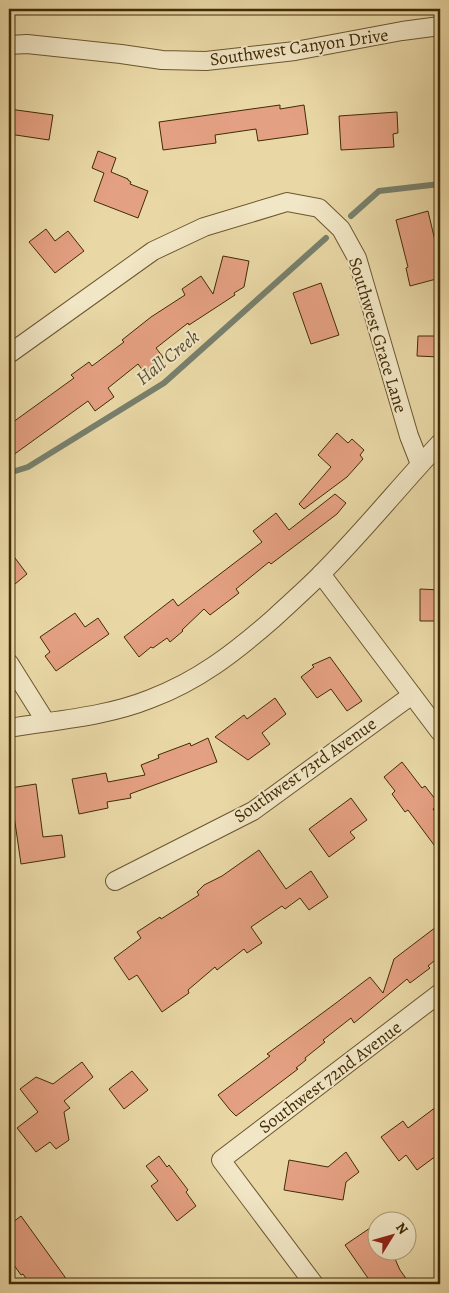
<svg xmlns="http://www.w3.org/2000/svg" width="449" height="1293" viewBox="0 0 449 1293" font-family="Alegreya,serif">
<rect width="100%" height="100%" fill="#e9d8a6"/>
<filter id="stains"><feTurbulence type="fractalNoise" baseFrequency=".004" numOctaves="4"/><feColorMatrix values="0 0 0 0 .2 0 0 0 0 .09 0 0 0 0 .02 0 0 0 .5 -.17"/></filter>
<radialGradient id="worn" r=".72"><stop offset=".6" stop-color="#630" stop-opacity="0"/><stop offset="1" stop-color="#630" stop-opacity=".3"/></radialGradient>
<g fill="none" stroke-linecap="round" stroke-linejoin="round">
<!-- stream -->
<g stroke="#77806d" stroke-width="6">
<path d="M351,216L379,191L440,184"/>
<path d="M9,473L28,467L164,383L326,238"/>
</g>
</g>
<!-- building -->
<g fill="#e4a082" stroke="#422b07">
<path d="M280,105V109L304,105L308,134L258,141L256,129L215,135L216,143L163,150L159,122Z"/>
<path d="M9,109L53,115L49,140L9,134Z"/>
<path d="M397,112L398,133L393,134L394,147L341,150L339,116Z"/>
<path d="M98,151L116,158L111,172L128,179V180L131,182L130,184L148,191L138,218L94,201L104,173L92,168Z"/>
<path d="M428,211L440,262V278L410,286L406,268L408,267L396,220Z"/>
<path d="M46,229L55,241L68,231L84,251L55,273L29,242Z"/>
<path d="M223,256L249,261L244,287L234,293L235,295L189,325L188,323L156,348L163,357L156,367L144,372L138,364L108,388L114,397L95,411L88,401L9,458V425L74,378L71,375L89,362L92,366L124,342L122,340L151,317L185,295L182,289L201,276L213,294Z"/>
<path d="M321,283L339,335L311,344L293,293Z"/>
<path d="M418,336H440V357L417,356Z"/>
<path d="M337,433L348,443L352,439L364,450L360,455L363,459L347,477L304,509L299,504L331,467L318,455Z"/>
<path d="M335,494L346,503L337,514L271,564L269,562L236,589L239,593L210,615L204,609L182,630L183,631L170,642L167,638L153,648L151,647L139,657L124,637L173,599L178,606L262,542L253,531L276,513L289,530Z"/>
<path d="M9,550L27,574L9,589Z"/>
<path d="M420,589L440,590V614H436V621H420Z"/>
<path d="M75,613L85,627L98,618L109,634L56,671L45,656L50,652L40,637Z"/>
<path d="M330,657L362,701L347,711L331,689L317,698L301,677L314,667L312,665Z"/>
<path d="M275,698L286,714L262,733L270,744L248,760L215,737L244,715L247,719Z"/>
<path d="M208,738L217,762L130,794L131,798L107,802L108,808L79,814L72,779L106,773L108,782L145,775L141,765L159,758L158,755L190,743L191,746Z"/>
<path d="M402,762L422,788L425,786L439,804L433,809L440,818V853L408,810L405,812L392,794L395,791L384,777Z"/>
<path d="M36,784L43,837L62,835L65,857L21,864L10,788Z"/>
<path d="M351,798L367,820L350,832L355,838L329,857L309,829Z"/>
<path d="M259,850L286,889L311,871L328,897L309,910L300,898L285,909L282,906L251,927L262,943L247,953L244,949L217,970L215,967L188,990L189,993L162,1012L137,975L129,980L114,958L141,938L137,932L160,917L161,919L199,895L197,892L204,885L222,876Z"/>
<path d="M440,924V956L428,966L430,968L410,983L407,979L354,1023L351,1018L323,1040L325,1042L305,1058L306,1060L296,1068L298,1069L236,1116L230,1110L218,1095L270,1056L267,1054L336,1003L370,977L383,993L394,959Z"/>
<path d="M82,1062L93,1077L64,1101L70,1108L64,1112L69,1140L56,1149L50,1142L36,1152L17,1128L38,1112L20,1089L36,1077L53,1084Z"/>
<path d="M132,1071L148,1090L124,1109L109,1089Z"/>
<path d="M440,1104V1153L417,1170L406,1155L399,1161L381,1137L403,1121L408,1128Z"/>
<path d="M346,1152L359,1172L346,1182L343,1200L284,1190L289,1160L328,1167Z"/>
<path d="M159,1156L167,1167L169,1165L188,1190L186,1192L196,1206L177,1221L151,1186L158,1181L146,1166Z"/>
<path d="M21,1216L70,1284H30L23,1274L21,1275L9,1258V1225Z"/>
<path d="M376,1224V1250H391L400,1270L410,1284H372L345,1245Z"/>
</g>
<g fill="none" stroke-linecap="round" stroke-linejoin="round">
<defs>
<g id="street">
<path d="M9,45L27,44L121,54L162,60L206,61L295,51L402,31L440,26"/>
<path d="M9,354L153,251L204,227L287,202L319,208L341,229L357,258L409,436L420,464"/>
<path d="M321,574L440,732"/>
<path d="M9,663L46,722"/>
<path d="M9,728C56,720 105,717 150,699C198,681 234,653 273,619C289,604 305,590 320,575C362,533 400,486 440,443"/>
<path d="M115,881L253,811L412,695"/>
<path d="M314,1284L221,1160L440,993"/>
</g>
</defs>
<!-- street casing -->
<use href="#street" stroke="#6c562f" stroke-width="20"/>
<!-- street -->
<use href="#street" stroke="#f1e6c5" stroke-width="18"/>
</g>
<g text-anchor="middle" stroke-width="4" stroke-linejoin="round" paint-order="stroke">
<!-- street labels -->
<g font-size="18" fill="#422b07" stroke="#f1e6c5">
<text transform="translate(299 47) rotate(-8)" y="6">Southwest Canyon Drive</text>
<text transform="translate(378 335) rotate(73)" y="6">Southwest Grace Lane</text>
<text transform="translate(305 770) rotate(-35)" y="6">Southwest 73rd Avenue</text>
<text transform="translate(330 1077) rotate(-37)" y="6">Southwest 72nd Avenue</text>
</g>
<!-- water labels -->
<g font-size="19" font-style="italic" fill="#584e32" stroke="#f1e6c5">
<text transform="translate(167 357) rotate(-39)" y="7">Hall Creek</text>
</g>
</g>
<!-- margin -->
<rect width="449" height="1293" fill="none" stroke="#e9d8a6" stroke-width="30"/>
<rect x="10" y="10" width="429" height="1273" fill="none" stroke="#422b07" stroke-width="2.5"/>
<rect x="15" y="15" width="419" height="1263" fill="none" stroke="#422b07"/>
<!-- north arrow -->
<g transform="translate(392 1236) rotate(53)"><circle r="24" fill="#f1e6c5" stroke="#ab9b79"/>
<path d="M0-4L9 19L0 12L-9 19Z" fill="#8f2418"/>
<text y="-8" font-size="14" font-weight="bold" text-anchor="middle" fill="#422b07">N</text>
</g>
<rect width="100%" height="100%" filter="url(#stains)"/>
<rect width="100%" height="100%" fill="url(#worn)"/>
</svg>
